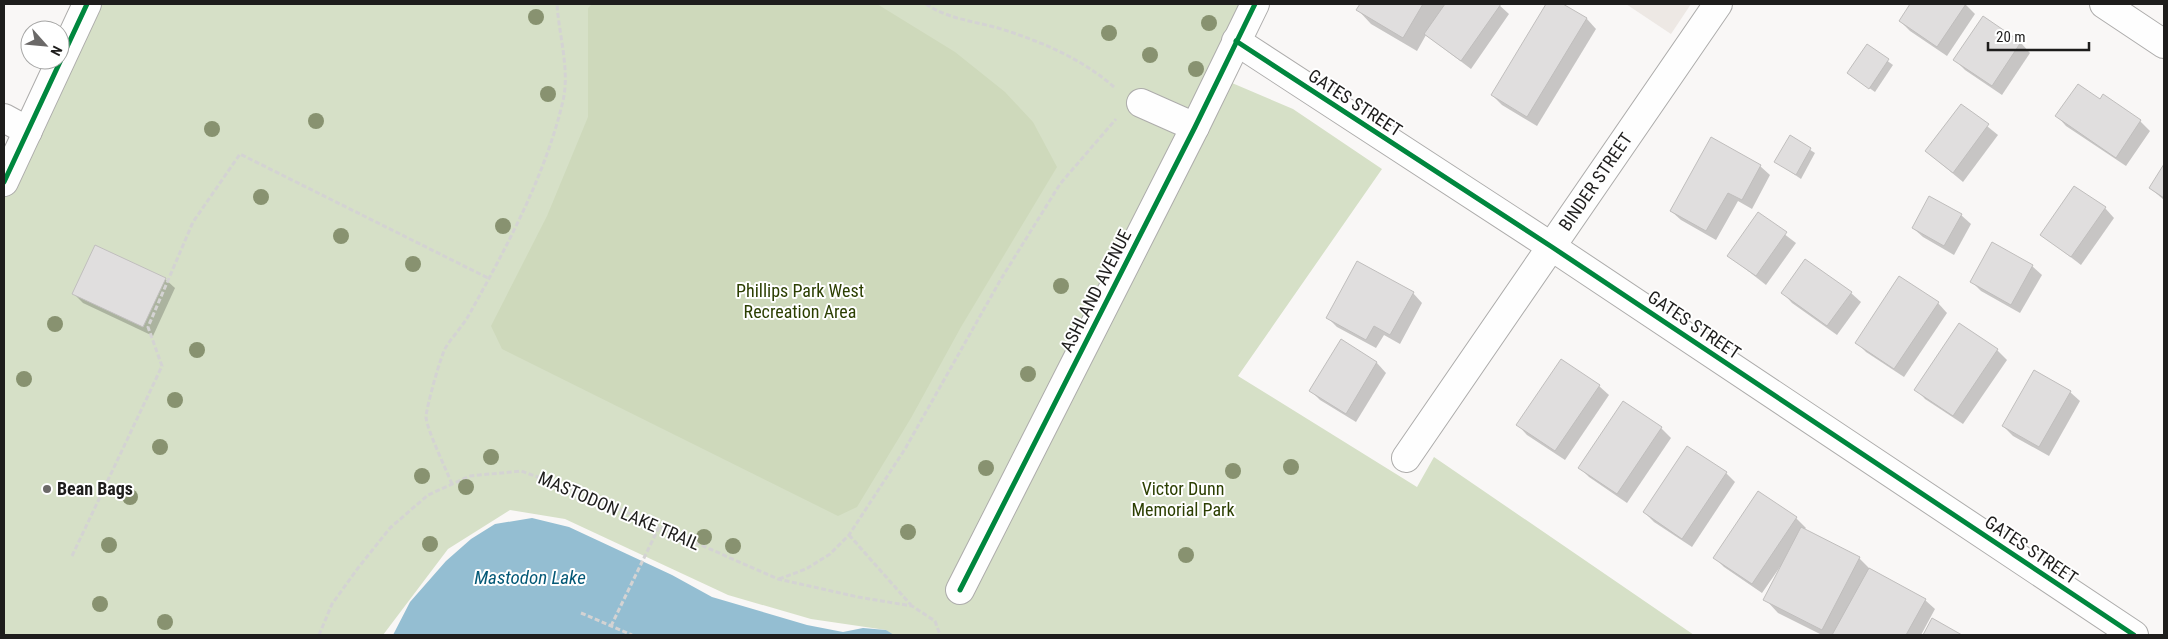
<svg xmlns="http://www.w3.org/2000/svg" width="2168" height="639" viewBox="0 0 2168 639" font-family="'Roboto Condensed',sans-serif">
<rect width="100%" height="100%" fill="#f9f7f6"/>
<!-- built -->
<path fill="#ede8e4" d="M1626,4H1691L1671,34Z"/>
<!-- green -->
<path fill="#d6e0c7" d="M95,4H1267L1232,83L1293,109L1382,169L1238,376L1417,487L1434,457L1694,635H890L886,630L811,619L728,595L565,519L510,510L448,549L383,635H4V199Z"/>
<!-- forest -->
<path fill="#ced9bb" d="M592,4H877L955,52L1005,92L1033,122L1057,167L961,327L911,418L857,507L838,516L502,349L491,326L547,216L588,117V8Z"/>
<!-- water -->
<path fill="#94bed2" d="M532,518L569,527L672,575L712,597L807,625L843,632L863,628L886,630L894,635H393L410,602L446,561L471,539L495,524Z"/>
<!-- shadow -->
<g fill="#0003">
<path d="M1361,4H1498L1509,14L1471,69L1426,35L1417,51L1371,24L1358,10Z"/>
<path d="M1548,4H1561L1587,19L1596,29L1537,126L1502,105L1492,95Z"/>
<path d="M1912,4H1965L1975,14L1947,56L1910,31L1900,21Z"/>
<path d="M1983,18L2021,43L2030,53L2002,95L1965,70L1955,60Z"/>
<path d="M1867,46L1893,65L1875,92L1848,73Z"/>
<path d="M2104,96L2140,121L2150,131L2126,166L2066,126L2057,116L2101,101Z"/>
<path d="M1961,105L1998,135L1963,182L1926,151Z"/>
<path d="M1790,137L1815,153L1801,179L1776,162Z"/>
<path d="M1760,166L1770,175L1752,209L1738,201L1716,240L1681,220L1671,211Z"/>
<path d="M2164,167V200L2150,188Z"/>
<path d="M2105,208L2114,218L2081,265L2042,235Z"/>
<path d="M1758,214L1796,243L1766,285L1729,256Z"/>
<path d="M1961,215L1971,224L1954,255L1923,237L1913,228Z"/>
<path d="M2032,266L2042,275L2020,313L1981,291L1972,282Z"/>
<path d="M165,279L175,288L153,336L83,303L74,294Z"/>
<path d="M1413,293L1422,303L1400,344L1384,335L1376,348L1337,327L1328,318Z"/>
<path d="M1783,293H1851L1861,302L1837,335L1792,303Z"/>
<path d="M1938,303L1947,313L1904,377L1866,352L1856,342Z"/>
<path d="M1341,341L1377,363L1386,373L1356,422L1320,400L1310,390Z"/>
<path d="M1997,350L2007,360L1963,424L1925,399L1916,389Z"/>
<path d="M1599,386L1609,395L1565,460L1527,435L1518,425Z"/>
<path d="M2070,392L2080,401L2049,456L2013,436L2003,426Z"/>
<path d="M1623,403L1661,428L1671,438L1627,503L1589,477L1580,468Z"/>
<path d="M1726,473L1735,482L1692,547L1654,522L1644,512Z"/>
<path d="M1758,493L1796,518L1806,528L1804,530L1859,558L1871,570L1925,600L1935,609L1921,635H1822L1778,613L1765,599L1781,568L1780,567L1762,593L1724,567L1715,558Z"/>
</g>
<!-- building -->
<g fill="#e0dede" stroke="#c0bebd">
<path d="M1360,4H1423L1403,38L1356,10Z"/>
<path d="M1445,4H1501L1461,61L1424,34Z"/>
<path d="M1546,4H1563L1587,18L1527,117L1491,95Z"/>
<path d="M1910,4H1966L1937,47L1899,21Z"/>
<path d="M1983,16L2021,42L1992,86L1953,60Z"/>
<path d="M1867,44L1889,59L1869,89L1847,73Z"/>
<path d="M2078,84L2100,99L2103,94L2141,120L2116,158L2055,116Z"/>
<path d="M1961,104L1989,124L1953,173L1925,151Z"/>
<path d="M1790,135L1811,148L1796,175L1774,162Z"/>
<path d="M1711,137L1761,165L1742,200L1728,193L1706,231L1670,211Z"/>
<path d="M2164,164V198L2149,188Z"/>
<path d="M2074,186L2106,207L2071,257L2040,235Z"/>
<path d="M1929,196L1962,214L1944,246L1912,228Z"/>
<path d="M1758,212L1787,232L1756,276L1727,256Z"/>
<path d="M1992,242L2033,265L2011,305L1970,282Z"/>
<path d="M95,245L166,278L143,327L72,294Z"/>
<path d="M1805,259L1852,292L1827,326L1781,293Z"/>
<path d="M1357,261L1414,292L1390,335L1374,326L1366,340L1326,318Z"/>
<path d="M1899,276L1939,302L1894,369L1855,343Z"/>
<path d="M1959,323L1998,349L1953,416L1914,390Z"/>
<path d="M1341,339L1377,362L1346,414L1309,391Z"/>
<path d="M1561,359L1600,385L1555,451L1516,425Z"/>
<path d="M2034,370L2071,391L2039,447L2002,426Z"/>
<path d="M1623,401L1662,427L1617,494L1578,468Z"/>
<path d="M1687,446L1727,472L1682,539L1643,512Z"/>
<path d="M1758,491L1797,517L1752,584L1713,558Z"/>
<path d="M1801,527L1860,557L1822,630L1763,600Z"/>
<path d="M1869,568L1926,599L1906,635H1832Z"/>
<path d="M1932,618L1962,635H1923Z"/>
</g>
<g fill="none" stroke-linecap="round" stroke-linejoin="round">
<defs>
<g id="minor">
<path d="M2104,4L2164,44"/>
<path d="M1236,41L1552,247L2134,635"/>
<path d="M1141,103L1195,127"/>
<path d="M4,118L28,131"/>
<path d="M4,182L87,4"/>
<path id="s1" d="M1406,458L1718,4"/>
</g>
<path id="tertiary" d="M960,590L1195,127L1255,4"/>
</defs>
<!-- minor casing -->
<use href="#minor" stroke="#adacab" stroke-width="30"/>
<!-- tertiary casing -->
<use href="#tertiary" stroke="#adacab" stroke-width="30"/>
<!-- path -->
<g stroke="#d4d3d3" stroke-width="3" stroke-dasharray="5 2.5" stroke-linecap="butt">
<path d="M926,4C948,19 973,21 998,28C1040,41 1081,58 1114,87"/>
<path d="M452,484C446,469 427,430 426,417C426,409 441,354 446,347C453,336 463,326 470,313C506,248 544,178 562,105C571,72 559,37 557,4"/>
<path d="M849,535L911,605"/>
<path d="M72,556L162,366L148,327L193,222L240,154L488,278"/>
<path d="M779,579L806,569L830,554L849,535L905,449L1001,279L1060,184L1116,119"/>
<path d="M581,613L632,635"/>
<path d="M611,626L659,527"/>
<path d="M319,635L332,604L358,568L390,528L428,495L470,476L521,471L585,494L778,579L858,597L912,606L935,621L940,635"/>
</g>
<!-- minor -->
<use href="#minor" stroke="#fefefe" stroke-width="28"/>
<!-- tertiary -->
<use href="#tertiary" stroke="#fefefe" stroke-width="28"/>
<defs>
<g id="cycleway">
<path d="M1236,41L1552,247L2134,635"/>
<path d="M4,182L87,4"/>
<path d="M960,590L1195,127L1255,4"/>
</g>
</defs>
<!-- cycleway casing -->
<use href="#cycleway" stroke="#fff" stroke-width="8"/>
<!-- cycleway -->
<use href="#cycleway" stroke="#00873e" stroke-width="5"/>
</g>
<!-- trees -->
<g fill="#889270">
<circle cx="536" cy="17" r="8"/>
<circle cx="1209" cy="23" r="8"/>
<circle cx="1109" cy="33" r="8"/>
<circle cx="1150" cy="55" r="8"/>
<circle cx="1196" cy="69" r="8"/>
<circle cx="548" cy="94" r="8"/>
<circle cx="316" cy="121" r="8"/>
<circle cx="212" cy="129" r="8"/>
<circle cx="261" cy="197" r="8"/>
<circle cx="503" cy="226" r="8"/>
<circle cx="341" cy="236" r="8"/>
<circle cx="413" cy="264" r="8"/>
<circle cx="1061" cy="286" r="8"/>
<circle cx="55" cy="324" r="8"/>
<circle cx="197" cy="350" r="8"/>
<circle cx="1028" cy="374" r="8"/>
<circle cx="24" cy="379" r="8"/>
<circle cx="175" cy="400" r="8"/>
<circle cx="160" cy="447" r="8"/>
<circle cx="491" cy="457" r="8"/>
<circle cx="1291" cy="467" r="8"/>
<circle cx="986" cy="468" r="8"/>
<circle cx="1233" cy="471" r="8"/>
<circle cx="422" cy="476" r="8"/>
<circle cx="466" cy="487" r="8"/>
<circle cx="130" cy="497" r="8"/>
<circle cx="908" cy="532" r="8"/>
<circle cx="704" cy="537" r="8"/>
<circle cx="430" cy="544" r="8"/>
<circle cx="109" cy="545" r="8"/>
<circle cx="733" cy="546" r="8"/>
<circle cx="1186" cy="555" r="8"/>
<circle cx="100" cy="604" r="8"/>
<circle cx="165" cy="622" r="8"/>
</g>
<!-- markers -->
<circle fill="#6b6968" stroke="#fff" stroke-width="2" cx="47" cy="489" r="5"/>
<g text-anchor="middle" stroke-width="4" stroke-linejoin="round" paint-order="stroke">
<!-- street labels -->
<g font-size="18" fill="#1e1d1c" stroke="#fff">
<text transform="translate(1355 103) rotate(33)" y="6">GATES STREET</text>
<text dy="6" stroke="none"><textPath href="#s1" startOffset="335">BINDER STREET</textPath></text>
<text transform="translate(1096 291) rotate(-63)" y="6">ASHLAND AVENUE</text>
<text transform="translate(1694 325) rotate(34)" y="6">GATES STREET</text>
<text transform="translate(619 511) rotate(23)" y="6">MASTODON LAKE TRAIL</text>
<text transform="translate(2031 550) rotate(34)" y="6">GATES STREET</text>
</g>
<!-- park labels -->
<g font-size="18" fill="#2c3f02" stroke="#fff">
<text x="800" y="297">Phillips Park West<tspan x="800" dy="21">Recreation Area</tspan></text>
<text x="1183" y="495">Victor Dunn<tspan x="1183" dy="21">Memorial Park</tspan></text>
</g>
<!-- poi labels -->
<g font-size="18" font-weight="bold" fill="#1e1d1c" stroke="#fff" text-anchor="start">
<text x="57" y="495">Bean Bags</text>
</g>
<!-- water labels -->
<g font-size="19" font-style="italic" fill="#045977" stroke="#fff">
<text x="530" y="584">Mastodon Lake</text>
</g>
</g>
<!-- border -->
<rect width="2168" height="639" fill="none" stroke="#1e1d1c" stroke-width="10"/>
<!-- north arrow -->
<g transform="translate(45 45) rotate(117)"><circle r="24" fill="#ffffff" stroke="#a5a5a4"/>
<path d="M0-4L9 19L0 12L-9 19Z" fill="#6b6968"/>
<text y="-8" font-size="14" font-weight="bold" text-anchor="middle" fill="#1e1d1c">N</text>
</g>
<!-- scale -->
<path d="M1988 42v8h101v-8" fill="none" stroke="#1e1d1c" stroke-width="2.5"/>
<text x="1996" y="42" font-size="15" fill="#1e1d1c" stroke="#ffffff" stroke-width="4" paint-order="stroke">20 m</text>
</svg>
